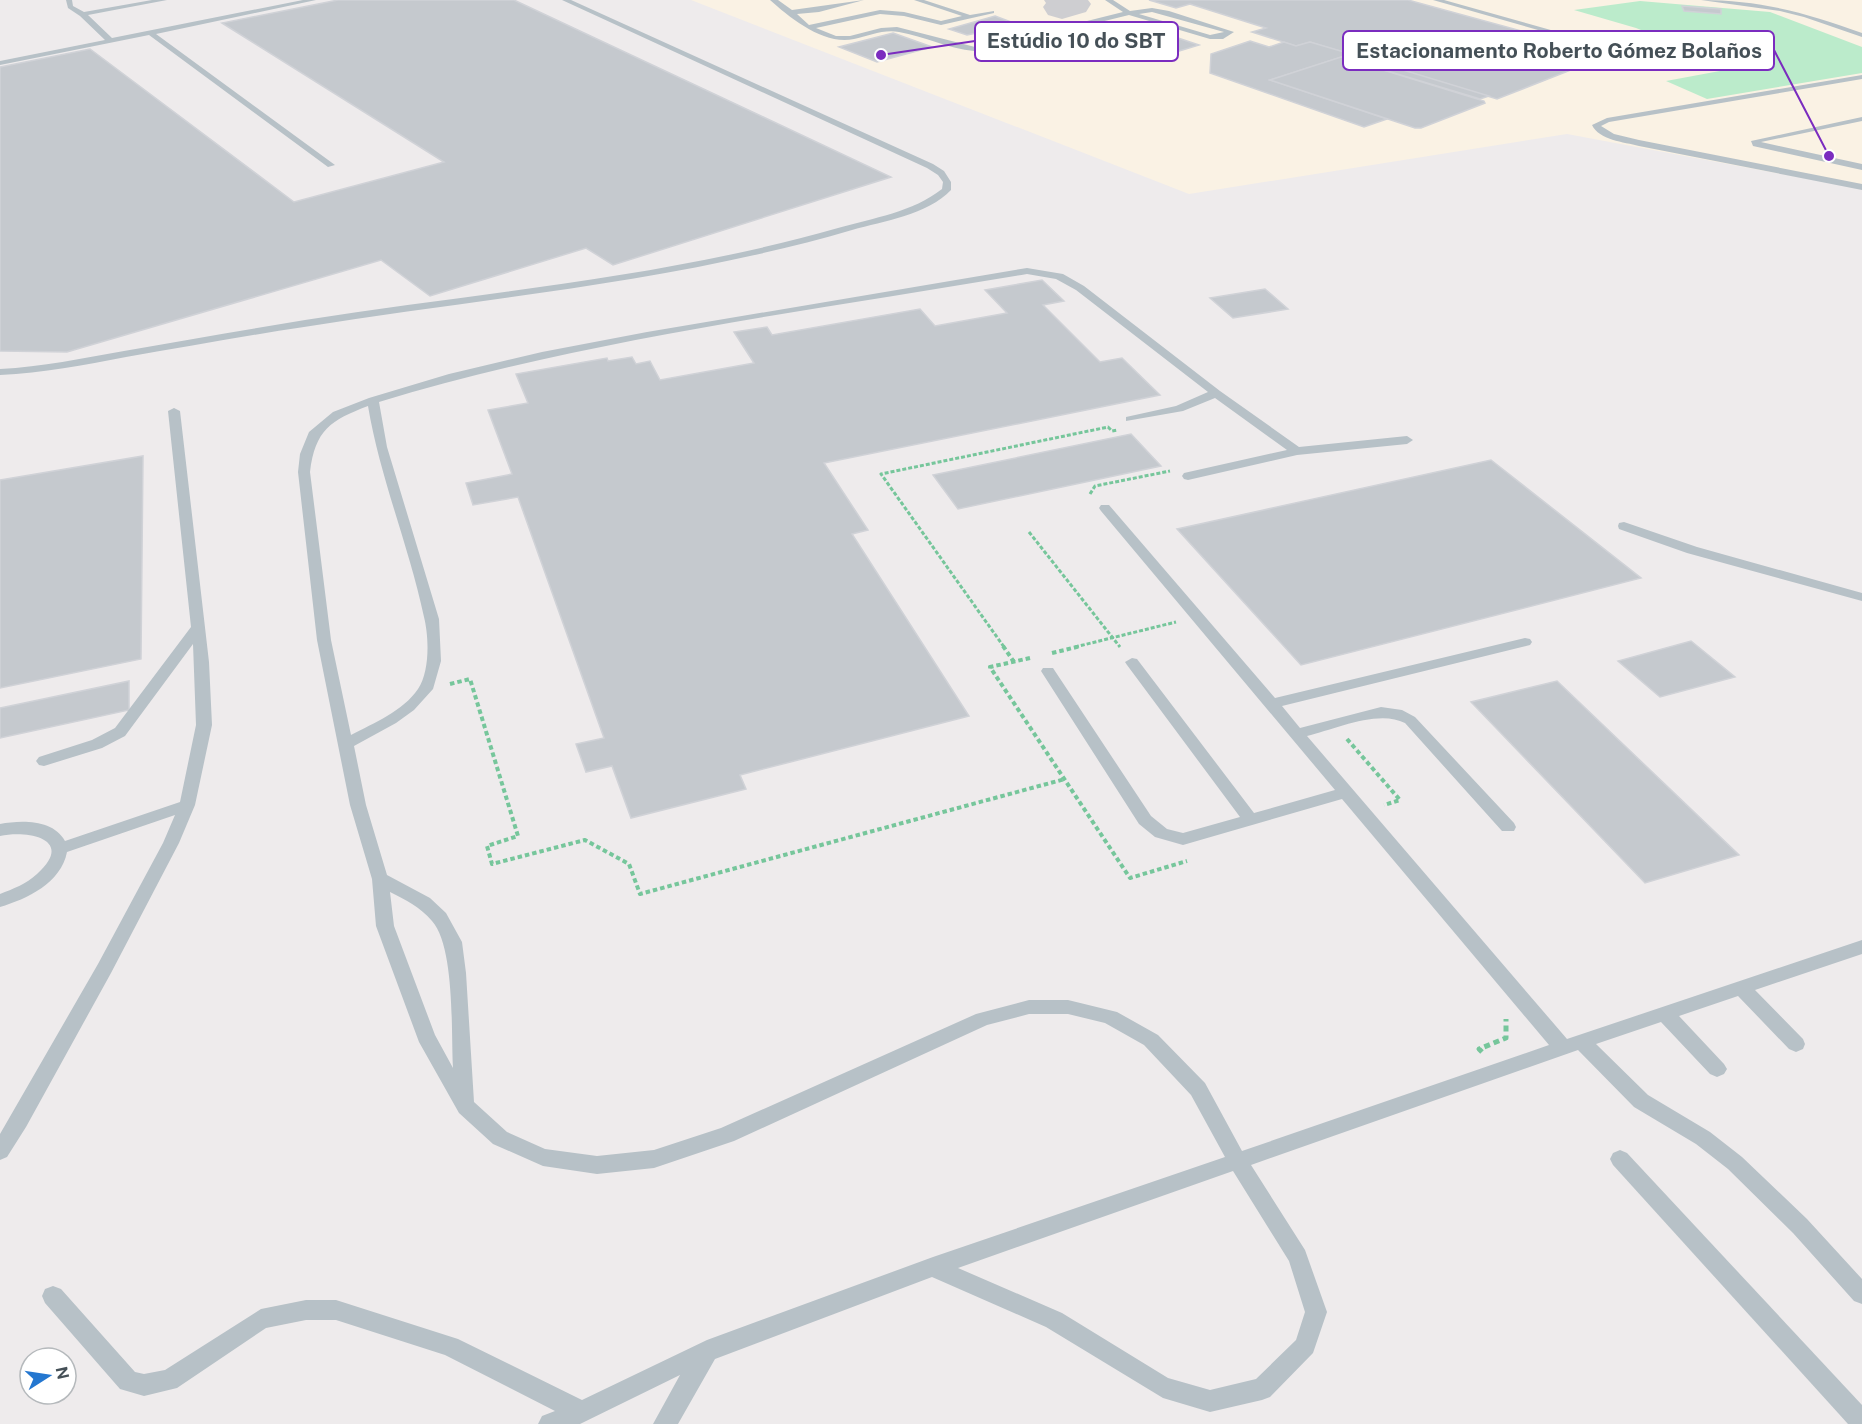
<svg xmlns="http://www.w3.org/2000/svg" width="1862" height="1424" viewBox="0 0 1862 1424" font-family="'Public Sans',sans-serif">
<rect width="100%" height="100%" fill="#eeebec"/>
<!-- commercial -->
<path fill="#faf2e4" d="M691,0H1862V189L1567,134L1189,194Z"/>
<!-- green -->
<path fill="#bbebcb" d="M1640,1L1770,12L1862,47V73L1707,99L1666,81L1736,68L1636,28L1574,10Z"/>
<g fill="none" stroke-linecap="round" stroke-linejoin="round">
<!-- taxiway -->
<path fill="#ceced1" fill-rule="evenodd" d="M1044,0H1088L1091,4L1086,12L1062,19L1048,15L1043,7L1046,3Z"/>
</g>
<!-- building -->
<g fill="#c5c9ce" stroke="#d0d2d7" stroke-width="1.5">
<path d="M338,0H514L891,177L613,265L586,248L430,296L381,260L67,352L0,351V67L90,49L294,202L444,162L222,23Z"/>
<path d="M1149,0H1408L1609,55L1497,99L1310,42L1296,46L1252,32L1266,28L1190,4L1176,8Z"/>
<path d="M1682,6L1721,9V14L1684,11Z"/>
<path d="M995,16L1014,23L998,27L1009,31L992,35L982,32L967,35L949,29Z"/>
<path d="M1133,23L1199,45L1163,56L1098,34Z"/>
<path d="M893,33L932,47L877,62L839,47Z"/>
<path d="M1250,41L1269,47L1284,42L1296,46L1310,42L1351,54L1270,80L1387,119L1364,127L1210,73L1211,54Z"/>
<path d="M1341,57L1484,101L1485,103L1421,128H1415L1270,80Z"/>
<path d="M1370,60L1489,96L1480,99L1361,63Z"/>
<path d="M1042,280L1064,301L1043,305L1100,362L1122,358L1160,395L824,463L868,530L852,534L969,716L740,775L746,789L631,818L612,766L586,772L576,744L604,738L518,497L473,505L466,483L512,474L488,410L528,403L516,374L607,358L608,361L632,357L636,364L650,361L660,380L754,363L734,332L767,327L772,335L920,309L935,326L1007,313L985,290Z"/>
<path d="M1265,289L1288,309L1233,318L1210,298Z"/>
<path d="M1131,434L1161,466L958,509L933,475Z"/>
<path d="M143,456L141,659L0,688V480Z"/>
<path d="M1491,460L1641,578L1301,665L1177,529Z"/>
<path d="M1691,641L1735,677L1660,697L1618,661Z"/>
<path d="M129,681V710L0,738V708Z"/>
<path d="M1557,681L1739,855L1645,883L1471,702Z"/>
</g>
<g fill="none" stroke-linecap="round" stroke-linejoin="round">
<!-- path-far2 -->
<g stroke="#76c69b" stroke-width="3" stroke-dasharray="4 2" stroke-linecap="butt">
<path d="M1090,494L1095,486L1170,471"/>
<path d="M1029,532L1120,647"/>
<path d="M1004,647L881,474L1108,427L1112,431L1117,430"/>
<path d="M1075,647L1176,622"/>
</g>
<!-- path-far1 -->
<g stroke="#76c69b" stroke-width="4" stroke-dasharray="4.5 3" stroke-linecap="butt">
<path d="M1003,646L1014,662"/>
<path d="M1052,653L1081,646"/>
<path d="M1030,658L990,667L1130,878L1187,861"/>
<path d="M450,684L470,679L518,836L487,846L492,864L585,840L629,864L640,894L1065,779"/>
<path d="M1347,739L1400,800L1384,805"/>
</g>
<!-- path -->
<path stroke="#76c69b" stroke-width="5" stroke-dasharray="6 4" stroke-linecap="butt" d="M1482,1052L1479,1049L1506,1038V1019"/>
<!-- lane -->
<g fill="#b7c1c7" fill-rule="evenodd">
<path d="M66,0H72L73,6L84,12L152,0H167L88,15L112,38L303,0H316L156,34L335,165L328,167L149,35L0,65V61L105,40L80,16L68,8Z"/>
<path d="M562,0H571L933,164L944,171L951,182V190C927,215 884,221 852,230C671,283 489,297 304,327C244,336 185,347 126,357C84,365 43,373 0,375V369C42,367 83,358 124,351C185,340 245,330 305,320C484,292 664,278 838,228C873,218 913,212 942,189L943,182L938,175L927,168Z"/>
<path d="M770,0H778L792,10L864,0L819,12L797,14L809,25L880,10L904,12L941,21L962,16L914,0H924L970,15L994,11V13L941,25L904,16L880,14L816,28L836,36H850L881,28L897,27L975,47L1003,44L1036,34L1032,27L1047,23L1067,26L1123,12L1105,0H1113L1130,11L1152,8L1169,11L1234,32L1223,39H1210L1129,15L1072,29L1069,35C1059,37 1051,36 1041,37C1019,40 998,53 974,51C949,49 924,36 899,32C884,29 868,36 854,39C825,46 790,18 770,0ZM1152,12L1224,32L1210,35L1139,14ZM1048,27L1064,30L1049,33L1040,30Z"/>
<path d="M1433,0H1444L1622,50L1615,52Z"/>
<path d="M1701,0C1760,0 1807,13 1862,33V37L1804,17L1780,11Z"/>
<path d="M1862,75V79L1609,122L1601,126L1614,134L1639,140L1862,184V190L1639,146C1624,142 1599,140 1592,125L1607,118Z"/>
<path d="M1862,117V121L1761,142L1862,164V170L1753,146L1751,141Z"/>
<path d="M1027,268L1063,274L1084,286L1220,391L1299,447L1407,436L1413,440L1407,444L1297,455L1188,480L1184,479L1182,476L1184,473L1287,450L1215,398L1183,411L1126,421V417L1176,406L1208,392L1076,290L1056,279L1027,274C810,311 590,338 379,402L387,447L439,619L441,661L433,689L414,710L396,723L354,746L366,805L387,875L430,898L446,913L462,942L466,973L474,1102L507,1132L545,1149L597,1156L654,1150L721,1128L976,1014L1029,1000H1068L1117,1012L1158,1035L1205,1083L1242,1151L1549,1045L1342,799L1183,845L1155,837L1139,824L1041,671L1043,668H1053L1151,816L1167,829L1183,833L1240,817L1127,665L1125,662L1132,658L1137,659L1254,813L1335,790L1101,511L1099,508L1101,505H1109L1275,698L1525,638L1530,639L1532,642L1530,645L1282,706L1300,728L1381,707L1402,710L1415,717L1514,823L1516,827L1514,831H1502L1405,723C1379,709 1335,729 1307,736L1567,1039L1862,940V954L1755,990L1803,1039L1805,1044L1803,1049L1796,1052L1789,1049L1738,996L1679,1016L1724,1064L1727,1069L1724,1074L1717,1077L1710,1074L1661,1022L1596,1044L1648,1095L1710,1132L1742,1157L1807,1219L1862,1279V1304L1854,1301L1793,1233L1728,1169L1696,1144L1634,1107L1578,1050L1251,1165L1305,1250L1327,1312L1313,1353L1270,1397L1262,1400L1210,1412L1163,1398L1046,1327L932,1277L715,1359L678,1424H653L680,1375L580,1424H538L542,1416L555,1411L445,1355L336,1320H306L266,1328L177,1388L144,1396L120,1389L45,1303L42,1296L45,1289L53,1286L61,1289L135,1372L144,1374L165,1370L261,1309L306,1300H336L458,1339L582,1400L707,1340L933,1257L1225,1157L1191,1095L1144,1045L1105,1023L1068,1014H1029L987,1025L734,1141L654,1168L597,1174L543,1166L493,1144L459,1113L419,1042L376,926L372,879L350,805L317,640L298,472L300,454L309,432L333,412L369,398L449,374L542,352L647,332ZM368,406C380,478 409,546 424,617C429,637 430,671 418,689C403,711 374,723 351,735L331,640L310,472C315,430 331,420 368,406ZM390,892C406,900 420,907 432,921C455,947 451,1031 453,1068L435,1035L394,926ZM1233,1171L1289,1261L1305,1312L1296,1340L1256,1379L1210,1390L1168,1378L1062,1313L958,1268Z"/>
<path d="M174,408L180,411L209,662L212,725L195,805L179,843L111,973L26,1127L7,1157L0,1160V1134L98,964L163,843L175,815L67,852C61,883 27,899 0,907V894C13,889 26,884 37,874C75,840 30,830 0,836V824C21,820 53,819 65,841L180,802L196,725L193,644L125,736L102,748L44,766L39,765L36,761L39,757L92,740L115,728L191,627L168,411Z"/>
<path d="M1624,522L1697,547L1862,593V601L1687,553L1619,529L1618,526L1619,523Z"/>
<path d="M1620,1150L1627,1153L1862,1405V1424H1848L1613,1165L1610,1159L1613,1153Z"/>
</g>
</g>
<!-- callouts -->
<path fill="none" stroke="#7b2cbf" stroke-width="2" d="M881 55L975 41M1829 156L1774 50"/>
<g fill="#7b2cbf" stroke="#fff" stroke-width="2">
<circle cx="881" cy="55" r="6"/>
<circle cx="1829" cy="156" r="6"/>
</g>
<g fill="#fff" stroke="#7b2cbf" stroke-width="2">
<rect x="975" y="22" width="203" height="39" rx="6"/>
<rect x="1343" y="31" width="431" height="39" rx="6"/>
</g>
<g font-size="21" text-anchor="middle" font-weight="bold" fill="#455057">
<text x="1076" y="48">Estúdio 10 do SBT</text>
<text x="1559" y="58">Estacionamento Roberto Gómez Bolaños</text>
</g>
<!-- north arrow -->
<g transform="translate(48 1376) rotate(78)"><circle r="28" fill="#ffffff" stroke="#b5b9bc" stroke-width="1.5"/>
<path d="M0-4.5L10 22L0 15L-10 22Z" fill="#2477d0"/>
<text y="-9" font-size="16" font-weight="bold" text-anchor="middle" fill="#455057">N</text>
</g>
</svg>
